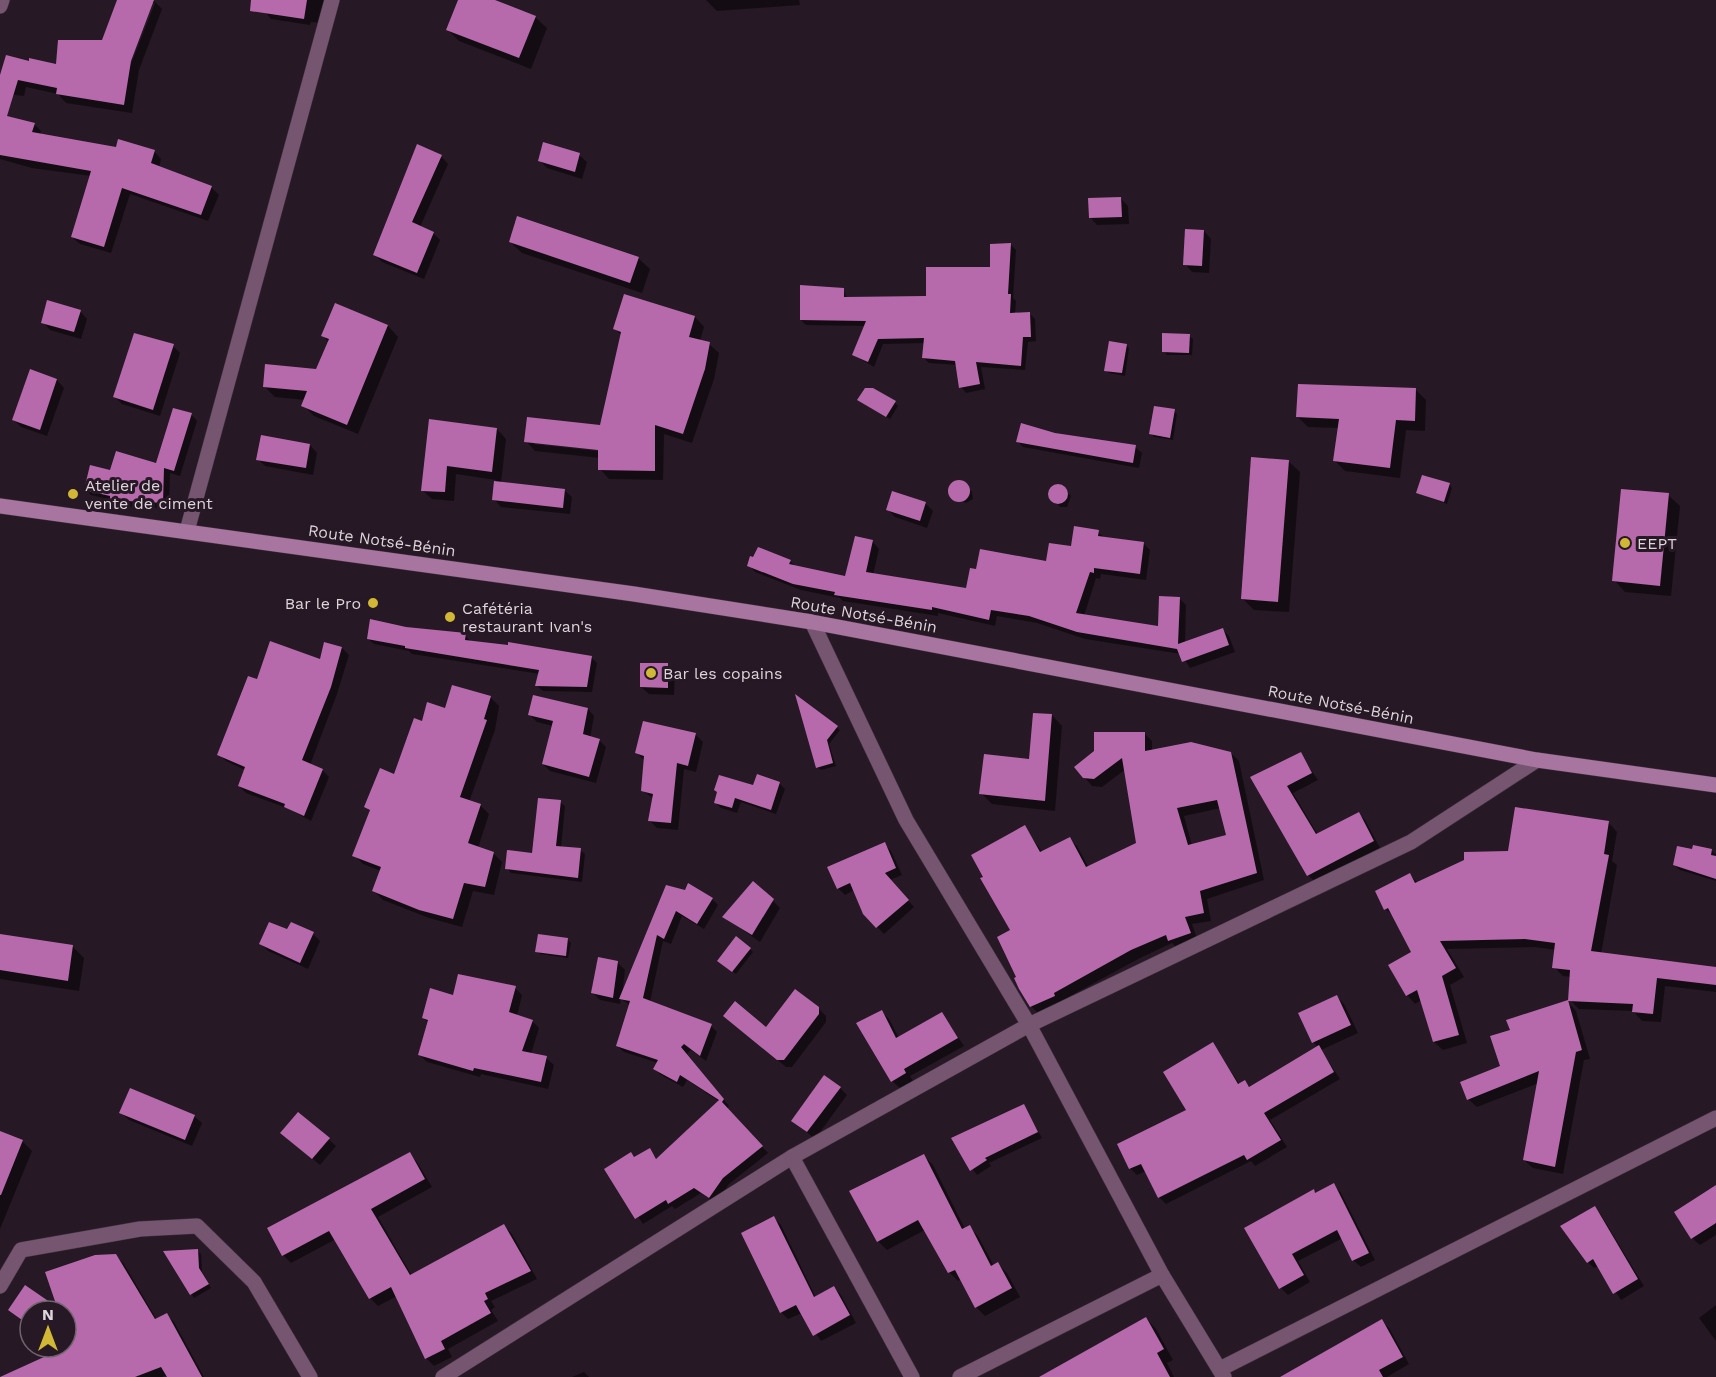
<svg xmlns="http://www.w3.org/2000/svg" width="1716" height="1377" viewBox="0 0 1716 1377" font-family="'Work Sans',sans-serif">
<rect width="100%" height="100%" fill="#261824"/>
<!-- shadow -->
<g fill="#0007" fill-rule="evenodd">
<path d="M119,0H153L162,9L139,70L132,113L66,103L58,94L26,87L24,96L7,94L0,86V81L30,63L57,65L103,41ZM151,3H155L129,69L127,67Z"/>
<path d="M270,0H331L324,23L311,22L310,25L271,19L265,12Z"/>
<path d="M459,0H491L535,17L547,28L531,69L459,41L448,30Z"/>
<path d="M706,0H799L800,5L717,11Z"/>
<path d="M0,120L34,124L41,131L40,135L117,148L154,151L161,159L159,168L211,187L219,195L208,221L130,194L111,253L80,244L72,237L91,176L32,168L0,159Z"/>
<path d="M417,146L441,156L448,164L420,227L433,233L440,240L424,279L382,262L374,254Z"/>
<path d="M579,155L587,162L582,179L547,168L539,160Z"/>
<path d="M1121,199L1128,206L1129,224L1097,225L1090,217Z"/>
<path d="M1204,231L1211,239L1209,273L1192,272L1185,264Z"/>
<path d="M510,242L638,258L650,269L642,293L522,253Z"/>
<path d="M1011,245L1016,250L1013,298L1016,301L1015,314L1029,313L1035,319L1036,341L1028,342L1025,370L981,367L985,389L966,393L961,387L957,365L929,363L924,358L925,343L883,344L874,367L854,355L866,326L806,325L801,320L843,290L848,299L928,298L992,268Z"/>
<path d="M625,296L695,317L704,327L700,341L709,344L719,353L714,379L692,443L664,434L663,480L609,479L600,469V458L535,451L526,441L601,427L622,336L615,329ZM534,441L606,449V452L534,444Z"/>
<path d="M80,311L87,319L81,339L50,330L43,322Z"/>
<path d="M388,326L398,337L358,434L314,416L303,405L305,400L275,397L264,386L317,371L329,342L323,336Z"/>
<path d="M1189,336L1193,339L1192,355H1167L1164,351Z"/>
<path d="M1126,345L1129,348L1125,376L1109,373L1106,370Z"/>
<path d="M173,346L180,353L160,416L122,404L115,397Z"/>
<path d="M57,380L64,388L47,436L21,427L14,420Z"/>
<path d="M1415,389L1426,400L1425,431L1406,430L1400,478L1345,471L1335,461L1339,428L1308,427L1298,417Z"/>
<path d="M862,403H895L898,406L890,419Z"/>
<path d="M1174,411L1177,414L1173,440L1154,437L1151,433Z"/>
<path d="M191,414L197,421L180,476L170,473L169,508L118,506L112,500L91,495L85,489L111,472L157,465Z"/>
<path d="M431,421L497,429L506,439L501,483L564,490L572,497L570,514L501,507L494,499L496,480L456,474L454,501L432,499L422,490Z"/>
<path d="M1017,441L1135,447L1142,453L1139,468L1023,447Z"/>
<path d="M310,445L317,453L313,475L265,466L258,459Z"/>
<path d="M1288,461L1300,472L1289,612L1254,610L1242,598Z"/>
<path d="M957,481H961L972,492L973,499L966,503L950,496V489Z"/>
<path d="M1449,484L1452,488L1447,504L1418,493Z"/>
<path d="M1060,486L1071,496L1067,507H1060L1050,496L1053,488Z"/>
<path d="M893,493L926,504L933,511L927,528L895,517L887,509Z"/>
<path d="M1668,495L1680,506L1671,596L1625,592L1614,580Z"/>
<path d="M1098,532L1105,538L1143,543L1150,550L1146,580L1101,574L1100,579L1096,578L1084,616L1160,628L1179,598L1186,605L1185,643L1222,629L1229,636L1235,652L1190,668L1181,654L1085,639L1037,623L997,616L995,626L938,613V616L843,601L840,598L801,590L755,572L749,565L790,561L796,567L846,578L856,538L873,542L879,549L873,575L967,589L1047,562Z"/>
<path d="M406,628L465,635L471,642L591,657L597,663L592,692L543,691L537,686L540,674L412,654L409,651L374,644L368,639Z"/>
<path d="M325,644L342,648L349,655L337,694L310,765L322,770L329,777L311,821L287,808L246,793L239,786L245,770L226,761L219,754L258,681L321,661Z"/>
<path d="M667,665L675,672L674,695L649,694L641,687Z"/>
<path d="M490,697L499,706L495,730L469,802L480,805L489,814L478,848L493,853L502,862L494,895L473,891L462,927L429,918L383,900L374,891L381,871L363,864L354,855L371,812L366,807L395,776L423,723L446,709Z"/>
<path d="M797,698L840,730L829,744L836,766L821,770L817,767Z"/>
<path d="M588,709L594,716L590,738L599,740L606,747L596,783L550,771L543,764L553,726L537,722L530,715Z"/>
<path d="M1052,715L1062,726L1055,811L992,804L981,793L1031,761Z"/>
<path d="M1144,733L1152,741V751L1231,753L1239,761L1264,880L1207,899L1211,921L1192,924L1198,941L1177,948L1172,943L1140,958L1061,1001L1062,1004L1039,1014L1031,1006L1018,978L1013,931L1024,827L1043,853L1069,839L1077,846L1089,868L1137,844L1126,769L1102,787L1092,786L1084,777ZM1221,808L1228,836L1192,846L1184,816Z"/>
<path d="M696,735L703,742L696,772L684,769L678,830L657,828L650,821L654,799L642,790L644,760L637,753Z"/>
<path d="M1300,754L1318,780L1293,793L1318,835L1358,813L1365,820L1380,848L1315,882L1308,875L1253,778Z"/>
<path d="M779,783L785,789L776,814L741,802L737,813L721,808L715,802L754,787Z"/>
<path d="M560,802L565,806L561,848L580,850L585,854L582,882L511,873L507,868L533,855Z"/>
<path d="M1609,823L1617,832L1612,861L1617,865L1601,954L1716,969V992L1665,986L1661,1022L1642,1021L1633,1011L1579,1009L1570,1000L1571,977L1563,976L1554,967L1556,950L1535,947L1447,949L1464,977L1450,985L1467,1043L1443,1050L1434,1042L1422,1000L1415,1004L1407,995L1413,953L1395,918L1386,909L1410,875L1418,883Z"/>
<path d="M884,844L891,851L902,875L890,880L914,907L884,934L865,914L854,890L845,895L838,888Z"/>
<path d="M1711,850L1716,855V881L1680,870L1674,865L1693,851Z"/>
<path d="M667,887L712,899L718,905L704,929L682,916L671,944L663,941L650,1002L711,1026L717,1032L706,1061L691,1050L687,1054L729,1106L727,1109L768,1153L729,1184L716,1203L701,1193L675,1209L672,1206L643,1224L606,1169L631,1154L635,1158L649,1150L658,1160L720,1102L687,1080L683,1087L661,1075L655,1069L658,1063L624,1052L617,1046L630,1005L621,999L620,1004L600,1000L592,992L618,963L625,970L622,995Z"/>
<path d="M773,901L780,908L760,942L724,917Z"/>
<path d="M288,931L313,934L320,941L308,969L268,951L261,944Z"/>
<path d="M0,935L72,946L84,958L79,991L0,979Z"/>
<path d="M568,940L571,943L568,958L540,954L537,951Z"/>
<path d="M750,949L753,952L736,974L722,964Z"/>
<path d="M515,988L522,995L517,1016L532,1021L539,1028L531,1054L546,1058L554,1065L548,1089L481,1074L480,1077L427,1062L420,1055L429,1023L423,1018L454,997Z"/>
<path d="M1337,997L1344,1004L1358,1033L1321,1050L1340,1079L1270,1120L1287,1147L1255,1166L1251,1161L1166,1204L1159,1197L1146,1171L1137,1175L1130,1168L1188,1111L1213,1044L1240,1085L1245,1082L1250,1087L1318,1047L1313,1042Z"/>
<path d="M1568,1002L1576,1011L1590,1059L1584,1060L1563,1174L1533,1168L1524,1160L1539,1083L1477,1107L1468,1099L1501,1067L1512,1031Z"/>
<path d="M818,1008L826,1016V1022L792,1067H786L733,1023L767,1029Z"/>
<path d="M882,1012L889,1019L899,1038L942,1014L964,1046L910,1076L913,1081L900,1088L892,1081Z"/>
<path d="M840,1088L847,1095L815,1139L792,1120Z"/>
<path d="M1023,1105L1042,1138L989,1163L991,1166L977,1175L952,1141Z"/>
<path d="M121,1113L194,1116L202,1123L192,1146L129,1120Z"/>
<path d="M0,1132L22,1141L32,1151L0,1229Z"/>
<path d="M328,1139L336,1146L320,1165L290,1140Z"/>
<path d="M409,1154L417,1162L432,1187L378,1217L412,1276L504,1226L512,1234L537,1279L491,1301L495,1307L491,1310L498,1321L448,1349L452,1357L434,1366L426,1358L397,1296L378,1306L370,1298L336,1239L291,1263L283,1255Z"/>
<path d="M924,1156L933,1165L965,1229L969,1227L978,1236L994,1266L998,1264L1007,1273L1020,1297L985,1316L976,1307L962,1279L958,1281L949,1272L925,1230L887,1250L878,1241Z"/>
<path d="M1334,1185L1341,1193L1375,1260L1361,1267L1353,1260L1343,1238L1298,1261L1310,1282L1288,1295L1281,1288L1246,1229L1313,1191L1316,1194Z"/>
<path d="M1716,1191V1235L1700,1245L1692,1238Z"/>
<path d="M1594,1208L1601,1215L1644,1286L1621,1300L1598,1266L1594,1268L1588,1262Z"/>
<path d="M774,1218L781,1225L816,1298L834,1288L841,1295L856,1323L821,1341L802,1313L788,1319L781,1312Z"/>
<path d="M197,1251L201,1254L202,1272L211,1288L194,1298L166,1252Z"/>
<path d="M116,1256L124,1264L157,1320L167,1315L174,1322L204,1377H169L167,1375L162,1377H19L71,1345L66,1330V1311H60Z"/>
<path d="M1716,1305V1341L1699,1318Z"/>
<path d="M10,1310L50,1311H30V1326Z"/>
<path d="M1146,1318L1156,1329L1173,1360L1167,1363L1174,1377H1042Z"/>
<path d="M1382,1321L1389,1328L1409,1364L1387,1377H1283Z"/>
<path d="M584,1372L589,1377H572Z"/>
</g>
<!-- building -->
<g fill="#b66aac" fill-rule="evenodd">
<path d="M117,0H154L131,61L124,105L56,94L57,88L18,80L7,116L35,123L32,132L116,147L118,139L155,150L151,163L212,186L201,215L122,188L104,247L71,237L91,171L0,155V75L6,55L29,61V58L56,64L58,40H102Z"/>
<path d="M251,0H307L304,19L250,11Z"/>
<path d="M458,0H495L536,16L519,58L446,30Z"/>
<path d="M543,142L580,153L575,172L538,161Z"/>
<path d="M417,144L442,155L412,222L434,232L417,273L373,255Z"/>
<path d="M1121,197L1122,217L1089,218L1088,198Z"/>
<path d="M517,216L639,257L630,283L509,242Z"/>
<path d="M1185,229L1204,230L1202,266L1183,265Z"/>
<path d="M1011,243L1008,294H1011L1010,313L1030,312L1031,337H1023L1021,366L976,362L980,384L959,388L955,361L922,358L924,338L878,339L868,362L852,355L866,321L800,320V285L844,288V297L926,296V267H990V244Z"/>
<path d="M624,294L695,316L689,337L710,342L705,369L683,434L655,425V471L598,470V450L524,442L527,417L600,425L621,332L613,329Z"/>
<path d="M47,300L81,310L74,332L41,323Z"/>
<path d="M335,303L388,325L347,425L301,406L307,391L263,387L265,364L316,369L329,339L321,336Z"/>
<path d="M134,333L174,344L153,410L113,397Z"/>
<path d="M1162,333L1190,334L1189,353L1162,352Z"/>
<path d="M1109,341L1127,344L1122,373L1104,371Z"/>
<path d="M30,369L57,379L40,430L12,420Z"/>
<path d="M1298,384L1416,388L1415,421L1396,420L1390,468L1333,461L1339,419L1296,417Z"/>
<path d="M865,388H873L896,401L886,417L857,400Z"/>
<path d="M1154,406L1175,409L1170,438L1149,434Z"/>
<path d="M173,408L192,413L174,471L164,468L163,503L110,500V496L84,490L90,465L110,470L116,451L156,463Z"/>
<path d="M429,419L497,428L492,472L447,466L445,492L421,491Z"/>
<path d="M1021,423L1055,433L1136,445L1133,463L1016,442Z"/>
<path d="M261,435L310,444L306,468L256,460Z"/>
<path d="M1251,457L1289,460L1278,602L1241,599Z"/>
<path d="M1422,475L1450,483L1444,502L1416,493Z"/>
<circle cx="959" cy="491" r="11"/>
<path d="M494,481L565,489L563,508L492,500Z"/>
<circle cx="1058" cy="494" r="10"/>
<path d="M1621,489L1669,493L1660,586L1612,581Z"/>
<path d="M892,491L926,502L920,521L886,510Z"/>
<path d="M1074,526L1099,530L1098,536L1144,542L1140,574L1094,568V573L1090,572L1076,613L1158,626L1159,596L1180,597L1178,644L1223,628L1229,645L1182,662L1177,649L1077,632L1029,616L991,610L989,620L932,607V610L834,595L835,592L793,584L747,566L750,556L753,557L758,547L791,560L789,564L845,576L855,536L873,540L866,572L966,588L970,568L976,569L980,549L1046,561L1049,543L1071,546Z"/>
<path d="M370,619L406,627L466,633L465,640L508,645V642L592,656L587,687L535,686L539,670L405,648V646L367,639Z"/>
<path d="M270,641L320,659L324,642L342,647L331,687L302,760L323,769L304,816L284,807L285,804L238,786L245,767L217,755L248,676L257,679Z"/>
<path d="M640,663H668V688L640,687Z"/>
<path d="M452,685L491,696L484,719L487,720L460,797L481,804L468,843L494,852L485,887L464,883L453,919L419,910L372,891L381,867L352,856L370,810L364,807L380,768L394,774L414,718L422,721L427,702L445,708Z"/>
<path d="M795,694L838,726L827,740L833,763L816,768Z"/>
<path d="M533,695L588,708L583,734L600,739L589,777L542,764L553,721L528,715Z"/>
<path d="M1033,713L1052,714L1045,801L979,794L984,754L1029,759Z"/>
<path d="M643,721L696,733L688,766L677,763L671,823L648,821L653,794L641,791L644,756L635,753Z"/>
<path d="M1094,732H1145V751L1191,742L1231,752L1257,873L1200,891L1204,913L1185,917L1191,933L1168,941L1166,935L1131,950L1054,993L1055,996L1030,1007L1019,989L1014,978L1016,977L997,937L1010,930L980,878L983,877L971,855L1025,825L1040,852L1070,837L1086,867L1136,843L1122,758L1094,779L1083,778L1074,767L1094,751ZM1217,800L1226,835L1188,845L1177,808Z"/>
<path d="M1301,752L1312,773L1287,786L1316,834L1359,812L1374,841L1307,876L1250,777Z"/>
<path d="M757,774L780,782L771,810L735,798L732,808L714,803L717,792L714,790L719,775L753,785Z"/>
<path d="M538,798L561,800L556,846L581,848L578,878L505,869L507,850L532,853Z"/>
<path d="M1515,807L1609,821L1604,854L1609,855L1591,951L1716,967V985L1657,978L1653,1014L1632,1012L1633,1004L1568,1001L1570,970L1552,968L1555,943L1525,939L1440,941L1456,968L1442,976L1459,1035L1433,1042L1417,990L1406,996L1388,965L1411,952L1388,908L1384,910L1375,891L1410,873L1415,883L1464,860V852L1508,851Z"/>
<path d="M885,842L896,868L885,873L909,900L876,928L863,914L850,883L837,889L827,867Z"/>
<path d="M1693,845L1712,849L1711,855L1716,856V879L1673,865L1677,846L1692,849Z"/>
<path d="M753,881L774,899L752,935L722,917Z"/>
<path d="M688,883L713,898L697,924L676,911L664,939L657,935L643,998L712,1024L700,1056L684,1044L681,1047L724,1099L722,1102L763,1146L723,1178L709,1198L694,1188L668,1204L666,1200L635,1219L604,1169L631,1152L634,1157L650,1148L656,1159L719,1100L680,1075L677,1082L653,1069L658,1060L616,1046L630,1001L619,999L666,885L685,890Z"/>
<path d="M269,922L287,929L291,922L314,932L300,963L259,944Z"/>
<path d="M0,934L73,945L68,981L0,970Z"/>
<path d="M538,934L568,938L566,956L535,952Z"/>
<path d="M736,936L751,948L732,972L717,961Z"/>
<path d="M598,957L618,961L613,998L591,993Z"/>
<path d="M458,974L516,986L509,1012L533,1020L522,1051L547,1056L541,1082L474,1068L473,1071L418,1055L428,1020L422,1018L430,988L453,995Z"/>
<path d="M795,989L819,1007V1014L784,1060H777L723,1016L735,1001L766,1027Z"/>
<path d="M1337,995L1351,1025L1312,1043L1298,1013Z"/>
<path d="M1568,1000L1582,1050L1576,1052L1555,1167L1523,1160L1539,1071L1467,1100L1460,1082L1500,1066L1490,1036L1510,1030L1506,1020Z"/>
<path d="M882,1010L896,1038L942,1012L958,1038L904,1069L906,1073L891,1082L856,1023Z"/>
<path d="M1213,1042L1238,1084L1245,1080L1249,1087L1319,1045L1334,1072L1264,1113L1281,1140L1247,1160L1244,1155L1158,1198L1141,1164L1129,1169L1117,1144L1186,1110L1163,1072Z"/>
<path d="M824,1075L841,1087L807,1132L791,1121Z"/>
<path d="M130,1088L195,1115L185,1140L119,1113Z"/>
<path d="M1024,1104L1038,1132L985,1158L987,1160L970,1171L951,1138Z"/>
<path d="M298,1112L330,1138L312,1159L280,1133Z"/>
<path d="M0,1131L23,1140L1,1195H0Z"/>
<path d="M410,1152L425,1179L371,1209L410,1275L504,1224L531,1271L485,1293L488,1299L484,1301L491,1313L441,1341L445,1349L425,1359L391,1287L369,1299L329,1231L282,1256L267,1228Z"/>
<path d="M924,1154L962,1229L970,1225L991,1266L998,1262L1012,1288L975,1308L955,1270L948,1273L918,1220L877,1242L849,1191Z"/>
<path d="M1334,1183L1369,1253L1352,1261L1337,1230L1292,1254L1304,1275L1279,1289L1244,1228L1314,1189L1315,1193Z"/>
<path d="M1716,1185V1223L1691,1239L1674,1212Z"/>
<path d="M1595,1206L1638,1279L1613,1294L1593,1259L1587,1263L1560,1226Z"/>
<path d="M774,1216L814,1297L834,1286L850,1315L813,1336L796,1305L780,1313L741,1233Z"/>
<path d="M198,1249L199,1268L209,1284L190,1295L163,1251Z"/>
<path d="M116,1254L155,1319L167,1313L202,1377H167L161,1367L135,1377H0L66,1347V1311H30L29,1325L8,1310L25,1285L57,1307L45,1272L95,1255Z"/>
<path d="M1146,1317L1164,1349L1157,1353L1170,1377H1039Z"/>
<path d="M1382,1319L1403,1357L1379,1370L1383,1377H1280Z"/>
</g>
<g fill="none" stroke-linecap="round" stroke-linejoin="round">
<defs>
<g id="minor">
<path d="M0,6L2,0"/>
<path d="M187,531L332,0"/>
<path d="M812,622L906,820L1029,1025L1162,1275L1224,1377"/>
<path d="M792,1157L912,1377"/>
<path d="M0,1286L21,1250L140,1229L197,1226L254,1282L310,1377"/>
<path d="M1220,1369L1716,1118"/>
<path d="M443,1377L792,1157L1029,1025L1411,842L1537,760"/>
<path d="M960,1377L1162,1275"/>
</g>
<path id="secondary" d="M0,506L634,594L812,622L1537,760L1716,785"/>
</defs>
<!-- minor casing -->
<use href="#minor" stroke="#40323e" stroke-width="16"/>
<!-- secondary casing -->
<use href="#secondary" stroke="#40323e" stroke-width="16"/>
<!-- minor -->
<use href="#minor" stroke="#755570" stroke-width="15"/>
<!-- secondary -->
<use href="#secondary" stroke="#a874a0" stroke-width="15"/>
</g>
<!-- markers -->
<g fill="#d1b736" stroke="#261824" stroke-width="2">
<circle cx="73" cy="494" r="6"/>
<circle cx="1625" cy="543" r="6"/>
<circle cx="373" cy="603" r="6"/>
<circle cx="450" cy="617" r="6"/>
<circle cx="651" cy="673" r="6"/>
</g>
<g text-anchor="middle" stroke-width="6" stroke-linejoin="round" paint-order="stroke">
<!-- poi labels -->
<g font-size="16" fill="#ded4dc" stroke="#261824" text-anchor="start">
<text x="85" y="491">Atelier de<tspan x="85" dy="18">vente de ciment</tspan></text>
<text x="1637" y="549">EEPT</text>
<text x="361" y="609" text-anchor="end">Bar le Pro</text>
<text x="462" y="614">Cafétéria<tspan x="462" dy="18">restaurant Ivan's</tspan></text>
<text x="663" y="679">Bar les copains</text>
</g>
<!-- street labels -->
<g font-size="16" fill="#ded4dc" stroke="#261824">
<text transform="translate(382 540) rotate(8)" y="6">Route Notsé-Bénin</text>
<text transform="translate(864 614) rotate(10)" y="6">Route Notsé-Bénin</text>
<text transform="translate(1341 704) rotate(11)" y="6">Route Notsé-Bénin</text>
</g>
</g>
<!-- north arrow -->
<g transform="translate(48 1329)"><circle r="28" fill="#261824" stroke="#70636e" stroke-width="1.5"/>
<path d="M0-4.5L10 22L0 15L-10 22Z" fill="#d1b736"/>
<text y="-9" font-size="16" font-weight="bold" text-anchor="middle" fill="#ded4dc">N</text>
</g>
</svg>
